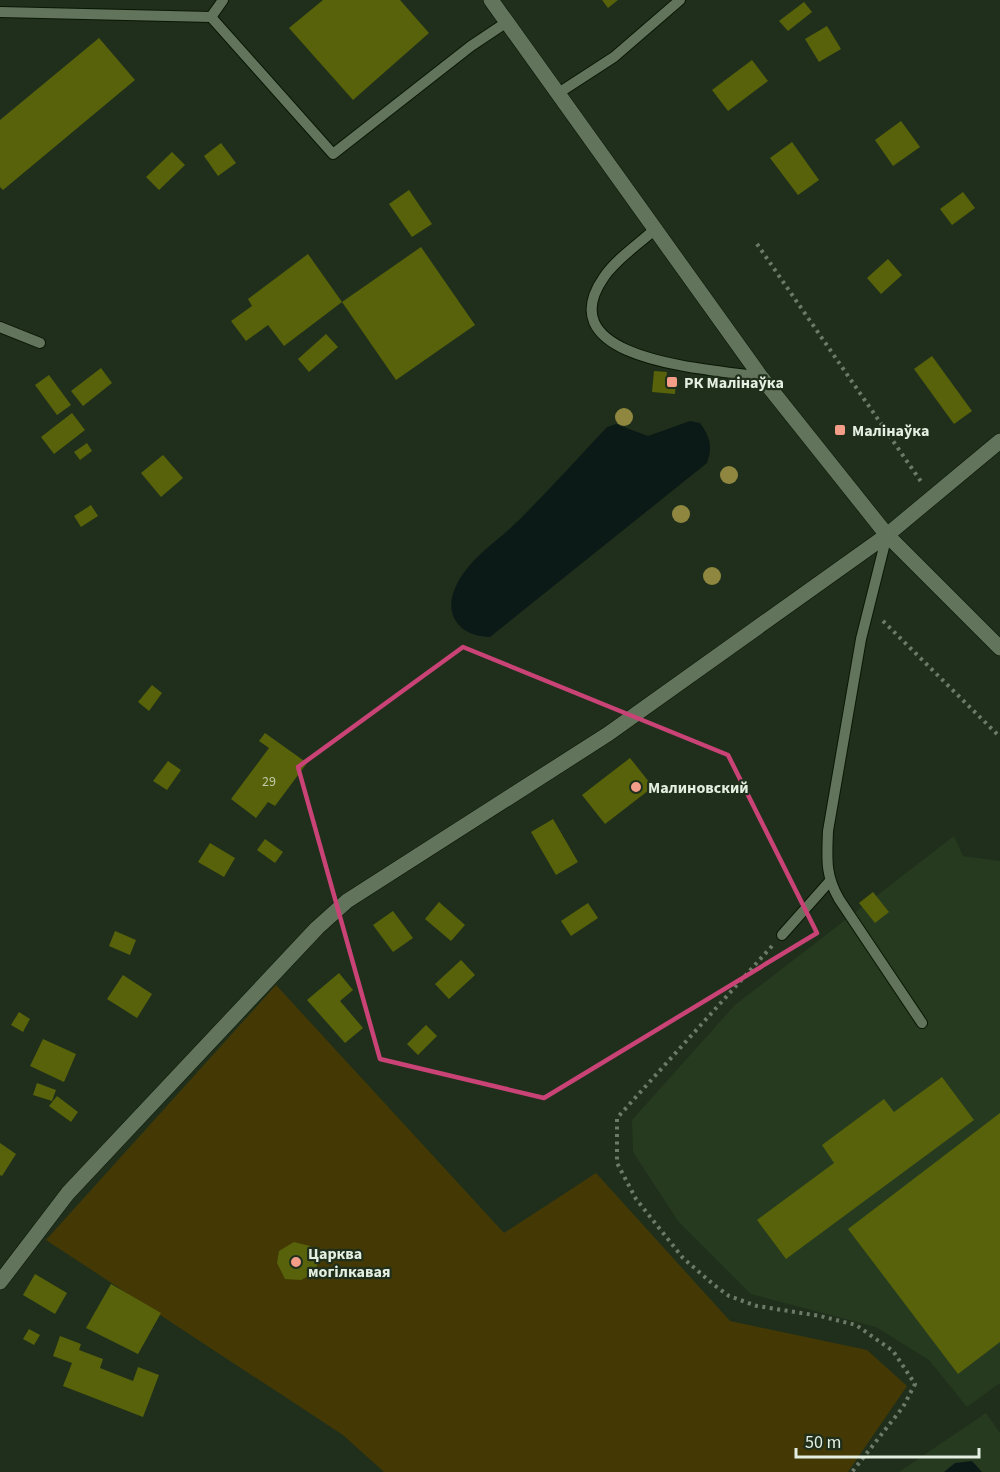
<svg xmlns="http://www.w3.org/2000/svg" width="1000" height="1472" viewBox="0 0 1000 1472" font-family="'Source Sans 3',sans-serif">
<rect width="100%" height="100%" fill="#202f1b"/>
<!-- built -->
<g fill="#263a1f">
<path d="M954,836L963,856L1000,861V1383L967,1407L929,1360L876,1327L751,1294L678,1221L633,1152L632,1120L735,1005Z"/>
<path d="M986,1413L1000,1433V1472H899Z"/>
</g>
<!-- green -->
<path fill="#443905" d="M276,985L504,1233L596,1173L730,1321L867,1350L907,1386L848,1472H384L343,1435L46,1240Z"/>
<!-- water -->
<g fill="#0b1a17">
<path d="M690,421L700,423C710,437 713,446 707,463L490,637C460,637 442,614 456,586C468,559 499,540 519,520C549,490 578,458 607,427L616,424L648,436Z"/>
<path d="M972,1461L982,1472H944L955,1463Z"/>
</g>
<!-- building -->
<g fill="#57620a">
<path d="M323,0H400L429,33L353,100L289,28Z"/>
<path d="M602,0H618L608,8Z"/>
<path d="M804,2L812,12L788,31L779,21Z"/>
<path d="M827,26L841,49L819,62L805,39Z"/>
<path d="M99,38L135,80L3,190L0,187V120Z"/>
<path d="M752,60L768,81L728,111L712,90Z"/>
<path d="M901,121L920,147L893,166L875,140Z"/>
<path d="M792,142L819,180L798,195L770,158Z"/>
<path d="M221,143L236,163L218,176L204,156Z"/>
<path d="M172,152L185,165L159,190L146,177Z"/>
<path d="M409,190L432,224L412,237L389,204Z"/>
<path d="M963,192L975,208L952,225L940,209Z"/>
<path d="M421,247L475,325L396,380L342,302Z"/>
<path d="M308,254L342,302L284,346L268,325L246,341L231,321L252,306L248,299Z"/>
<path d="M888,259L902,275L881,294L867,278Z"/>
<path d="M326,334L338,347L309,372L298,359Z"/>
<path d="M932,356L972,411L954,424L914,369Z"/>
<path d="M101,368L112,383L83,406L71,391Z"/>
<path d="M654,371L667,372L666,380L676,381L675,394L652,392Z"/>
<path d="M49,375L71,405L57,415L35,385Z"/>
<path d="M72,413L85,430L54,454L41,437Z"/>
<path d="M87,443L92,451L80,460L74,452Z"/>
<path d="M163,455L183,478L161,497L141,473Z"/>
<path d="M91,505L98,516L81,527L74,516Z"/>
<path d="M152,685L162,693L149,711L138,702Z"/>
<path d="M265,733L307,763L275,806L268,802L256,818L231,799L269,748L259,741Z"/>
<path d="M630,758L653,787L605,824L582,795Z"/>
<path d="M168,761L181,770L167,790L153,781Z"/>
<path d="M553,819L578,862L556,875L531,832Z"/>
<path d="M265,839L283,852L275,863L257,850Z"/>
<path d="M210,843L235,858L224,877L198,862Z"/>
<path d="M873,892L889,912L875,923L859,903Z"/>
<path d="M439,902L465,925L451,941L425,919Z"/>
<path d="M588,903L598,918L571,936L561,921Z"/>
<path d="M393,911L413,938L393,952L373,925Z"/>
<path d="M115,931L136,940L130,955L109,946Z"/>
<path d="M461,960L475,975L449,999L435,984Z"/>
<path d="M339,973L353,990L340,1001L363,1028L345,1043L307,1000Z"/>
<path d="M123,975L152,994L137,1018L107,999Z"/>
<path d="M19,1012L30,1019L23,1032L11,1025Z"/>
<path d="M426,1025L437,1036L418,1055L407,1044Z"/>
<path d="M43,1039L76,1054L64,1082L30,1066Z"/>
<path d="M942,1077L974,1120L786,1259L757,1220L834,1163L822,1145L884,1099L894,1112Z"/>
<path d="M37,1083L56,1090L52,1101L33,1095Z"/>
<path d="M57,1096L78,1112L71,1122L49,1106Z"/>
<path d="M1000,1113V1342L958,1374L848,1229Z"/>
<path d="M0,1143L16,1154L2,1176L0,1175Z"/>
<path d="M294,1242L310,1246L319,1255L316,1272L301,1280L285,1279L277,1263L279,1251Z"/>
<path d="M35,1274L67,1293L55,1314L23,1295Z"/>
<path d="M111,1284L161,1313L138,1354L86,1328Z"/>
<path d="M29,1329L40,1335L34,1345L23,1339Z"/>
<path d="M60,1336L81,1344L79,1350L103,1359L100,1368L133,1381L138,1367L159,1375L143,1417L63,1386L72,1363L53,1356Z"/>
</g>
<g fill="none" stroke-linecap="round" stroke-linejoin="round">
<defs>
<g id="lane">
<path d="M0,12L211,17L223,0"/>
<path d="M211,17L333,154L471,46L507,22"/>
<path d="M557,94L614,57L680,0"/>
<path d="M655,229C639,244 616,259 604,277C545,362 713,369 761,377"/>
<path d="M0,327L40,343"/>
<path d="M887,535L861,639L828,831C827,858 825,875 839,899L922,1023"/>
<path d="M782,935L829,882"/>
</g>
<path id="street" d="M887,535L1000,441"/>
<g id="secondary">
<path d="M491,0L761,377L887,535L1000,648"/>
<path d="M0,1282L68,1193L317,928L347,901L608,734L887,535"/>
</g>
</defs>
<!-- lane casing -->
<use href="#lane" stroke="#091705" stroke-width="12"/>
<!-- street casing -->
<use href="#street" stroke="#091705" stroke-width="16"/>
<!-- secondary casing -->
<use href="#secondary" stroke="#091705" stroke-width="16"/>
<!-- path -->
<g stroke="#6d7a69" stroke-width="4" stroke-dasharray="3 4.5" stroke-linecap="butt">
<path d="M757,244L922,483"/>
<path d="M883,621L1000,737"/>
<path d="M772,946L617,1118V1163L636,1199L683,1258L714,1285L729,1296L757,1306L820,1316L856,1325L893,1351L915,1384L903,1407L852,1472"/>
</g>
<!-- lane -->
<use href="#lane" stroke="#62745c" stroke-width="10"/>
<!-- street -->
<use href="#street" stroke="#62745c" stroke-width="15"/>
<!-- secondary -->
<use href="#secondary" stroke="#62745c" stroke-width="15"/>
</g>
<!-- trees -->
<g fill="#8f8740">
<circle cx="624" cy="417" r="9"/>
<circle cx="729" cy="475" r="9"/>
<circle cx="681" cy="514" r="9"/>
<circle cx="712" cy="576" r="9"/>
</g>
<!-- marked area -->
<path fill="none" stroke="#c94376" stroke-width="4.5" stroke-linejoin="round" d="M463,647L728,755L817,933L544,1098L380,1059L298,767Z"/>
<!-- markers -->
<g fill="#f49e8a" stroke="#202f1b" stroke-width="2">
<rect x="666" y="376" width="12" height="12" rx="3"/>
<rect x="834" y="424" width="12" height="12" rx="3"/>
<circle cx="636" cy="787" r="6"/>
<circle cx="296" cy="1262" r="6"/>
</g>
<g text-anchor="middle" stroke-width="4.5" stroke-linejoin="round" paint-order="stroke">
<!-- number labels -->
<g font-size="14" fill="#c1cbab">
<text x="269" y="786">29</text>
</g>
<!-- poi labels -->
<g font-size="16" font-weight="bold" fill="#e4eee1" stroke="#202f1b" text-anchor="start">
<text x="684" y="388">РК Малінаўка</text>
<text x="852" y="436">Малінаўка</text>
<text x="648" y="793">Малиновский</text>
<text x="308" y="1259">Царква<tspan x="308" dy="18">могілкавая</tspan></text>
</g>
</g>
<!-- scale -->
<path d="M796 1448v9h183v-9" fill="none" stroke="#e4eee1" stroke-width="3"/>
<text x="805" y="1448" font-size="18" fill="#e4eee1" stroke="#202f1b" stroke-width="4.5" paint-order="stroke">50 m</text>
</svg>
